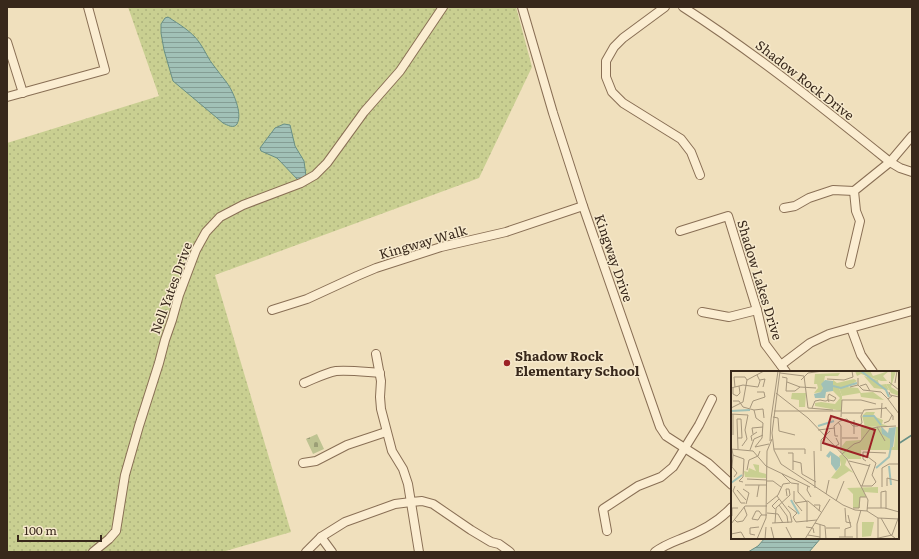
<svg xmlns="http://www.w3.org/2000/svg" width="919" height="559" viewBox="0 0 919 559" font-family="Literata,serif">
<defs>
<pattern id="grass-dots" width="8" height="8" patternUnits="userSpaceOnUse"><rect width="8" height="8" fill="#c9cf91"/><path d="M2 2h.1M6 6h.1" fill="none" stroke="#adb27c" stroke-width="1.8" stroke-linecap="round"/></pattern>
<pattern id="cemetery-stones" width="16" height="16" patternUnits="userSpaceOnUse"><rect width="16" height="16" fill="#bec391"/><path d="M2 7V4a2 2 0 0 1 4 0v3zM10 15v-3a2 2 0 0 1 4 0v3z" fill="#9b9e76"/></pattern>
<pattern id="water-rules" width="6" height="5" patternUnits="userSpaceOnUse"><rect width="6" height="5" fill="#a1c1b7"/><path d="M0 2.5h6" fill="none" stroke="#849d94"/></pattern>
</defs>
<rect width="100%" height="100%" fill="#f0e0bd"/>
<!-- grass -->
<path fill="url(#grass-dots)" d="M128,7H516L532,67L479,178L215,275L291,532L222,552H7V143L159,96Z"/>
<!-- cemetery -->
<path fill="url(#cemetery-stones)" d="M317,434L324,449L313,454L306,439Z"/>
<!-- water -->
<g fill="url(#water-rules)" stroke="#688f85">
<path d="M168,17C179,24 192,32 199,42C205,50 208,59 214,66C218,72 223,77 227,83C233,91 243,114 237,124C234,129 227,125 223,123L173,81L164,50L161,33V24L165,18Z"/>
<path d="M284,124L290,125L295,146L304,161L306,176L299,181L277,158L261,151L260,148L275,128Z"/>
<path d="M765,538H821L809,552H748L758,546Z"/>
</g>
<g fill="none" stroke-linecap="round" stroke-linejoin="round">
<!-- stream -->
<path stroke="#688f85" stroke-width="1.5" d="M898,444L912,435"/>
<defs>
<g id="minor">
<path d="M522,7L553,113L583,206L660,427L666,436L708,463L732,485"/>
<path d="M665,7L623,38L614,47L606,61V77L612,92L623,103L681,139L691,152L700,175"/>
<path d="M683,7C756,54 823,108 890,162L900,168L912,172"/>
<path d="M7,42L23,93"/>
<path d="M7,97L105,70L88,7"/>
<path d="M784,208L795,206L809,198L833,190L854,191"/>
<path d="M680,231L728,216L757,310L765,344L786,372"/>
<path d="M850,264L860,221L856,211L854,191L890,162L912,136"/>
<path d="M272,310L307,299L357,276L376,268L441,247L506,232L583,206"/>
<path d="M702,312L729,317L757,310"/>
<path d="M851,328L861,355L873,372"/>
<path d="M376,354L381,381L380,397L381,409L392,451L403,469L408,484L419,552"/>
<path d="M781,365L810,343L829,334L912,311"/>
<path d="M304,383C314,379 325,373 336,371C351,370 365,372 380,373"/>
<path d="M303,463L316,461L347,445L386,432"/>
<path d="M607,531L603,509L638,486L661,477L673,467L699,425L712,399"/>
<path d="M321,537L332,552"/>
<path d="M93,552L109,539L116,531L125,475L139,426L159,363L165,340L172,320L179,295L196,250L206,232L220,217L243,205L301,183L315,175L327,163L364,112L400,71L443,7"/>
<path d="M306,552L321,537L345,522L395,504L411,502L422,501L433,504L471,530L491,542L499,544L510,552"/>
<path d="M655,552C664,545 673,542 683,538C702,531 718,522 732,507"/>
</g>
</defs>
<!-- minor casing -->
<use href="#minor" stroke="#896f55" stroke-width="10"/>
<!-- minor -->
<use href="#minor" stroke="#fbedd1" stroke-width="8"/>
</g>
<!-- markers -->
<circle fill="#9c2226" stroke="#f7eacd" stroke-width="1.5" cx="507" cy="363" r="4"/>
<g text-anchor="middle" stroke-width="3" stroke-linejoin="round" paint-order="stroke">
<!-- street labels -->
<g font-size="13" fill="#38281b" stroke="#f7eacd">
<text transform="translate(805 80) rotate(38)" y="5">Shadow Rock Drive</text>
<text transform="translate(423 242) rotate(-16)" y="5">Kingway Walk</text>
<text transform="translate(614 258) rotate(71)" y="5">Kingway Drive</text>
<text transform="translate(760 280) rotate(73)" y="5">Shadow Lakes Drive</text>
<text transform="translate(171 288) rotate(-70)" y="5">Nell Yates Drive</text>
</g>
<!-- poi labels -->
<g font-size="13" font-weight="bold" fill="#38281b" stroke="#f7eacd" text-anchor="start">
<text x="515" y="361">Shadow Rock<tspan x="515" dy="15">Elementary School</tspan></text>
</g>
</g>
<!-- overview -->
<g transform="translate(731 371)">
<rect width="168" height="168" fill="#f0e0bd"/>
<path d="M124,0H139L142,5L158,0L152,5L156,10H150L130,3L126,5ZM160,0H165L160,16L168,21V25L160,22L155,13H160ZM109,2L107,5H94L91,21L83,22L87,17L86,13H83L84,3ZM123,8L126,10L116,16L108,17L111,25V40L84,35V32L90,31L104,33L109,27L102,20V9L106,12ZM130,56H149L159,68L160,76H163L165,56H168V79H130V88H117L111,82V75L115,70L130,69Z" fill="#c9cf91"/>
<path d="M133,5L147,9L148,14L155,13L158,19L143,17ZM116,16L127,17L130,22L142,21L153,29L130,26L129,22L111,25L108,17ZM61,22H75L74,36H68V29L60,28ZM135,41H144L142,45L152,49L151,53L157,55L134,56L131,45ZM111,83L116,88L114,94L123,102L118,100L106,108L100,107L110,94L108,85ZM22,93L28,94V101L35,103V107L14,106L13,100L17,101L18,97L25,100ZM147,116V122L133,121L135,126H129V137H122V123L116,117ZM131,151H143L140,165L131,166Z" fill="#c9cf91"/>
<path d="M94,9L102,10V20L95,21L94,27H84L83,23L90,21L92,17L90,13ZM150,55L157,62L158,57L165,56L162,76H159V68L151,63ZM99,80L109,87V95L105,100L100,93V84L98,87L95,85Z" fill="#a1c1b7"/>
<path fill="none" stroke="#a1c1b7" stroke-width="2" d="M130,0L155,19L158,26M102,15L110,17L126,12M0,40L19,39M132,45H143L150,54M87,55L103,50M158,95L160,114M145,97L158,86L160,76M0,112L11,104M60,129L68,143"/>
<path fill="none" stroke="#a6967c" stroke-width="1" d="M49,0L41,62L43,79L50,93L112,134L124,139L136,140L147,147L168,148M49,2L73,5L77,37L102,39M51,6L56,7L55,20H64L69,16L85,17M96,8L113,9L122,6L121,0M29,9L34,8L32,16M70,9L77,2L92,0M56,11L69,16M158,11L168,19M164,12L166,0M127,14L132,19L150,21L157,28L161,25M129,15L135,13L139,20M4,16L3,6H14L16,9M119,16L127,14V7M0,17L12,14L27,16L29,10L26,4M2,17V23L6,25L9,22L8,15M158,21L159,24L168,26M45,22L77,47L116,88L137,129L136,140M157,28L168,43M2,30H8L12,36L23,39L25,47L32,52L31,67L24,76M154,36L162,45V49M0,37L12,31L16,9L33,0M19,37L22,30L34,26L33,21H26M81,37L84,30L89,29L94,30H95L97,29H98L103,30L105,27L98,23L97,25V29L98,31M23,39L32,38L33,47M43,40H110M111,42H131M0,43L17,44L14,59L16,68L11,75M42,46L47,47L48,60L64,64M110,46L111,29H130L145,33M150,47L151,32M123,49V63M107,51L110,55V82M153,52L158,50L161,44M146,56L165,55M87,59L104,57M22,63L21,57L32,56M2,64V43M107,65H104L103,55L109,50L116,48L122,55H127L131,52L130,45L133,39L156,37M111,67H127M21,70L20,65L26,61M39,70L40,48L47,0M24,76L38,73M103,76L108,73L105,67M0,78L22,80L35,95L79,116M1,78L2,84L13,88L12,106L8,110L12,111M7,78L6,48H10L11,67H7M43,78H74V83M19,79L23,68L32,64M83,80L84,117M90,80V69L99,60M57,82H62V99M111,83L123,73L129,71L139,58L146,56L154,70M2,84L1,96L6,102L3,106M62,90L70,92L71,103L85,111M118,90L139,95M135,90L132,88V81L155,82M16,99L18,89L27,85L29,80M51,103L60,112L68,113M16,108L36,109M36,110H42L50,116M67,113V121L76,131V151M14,114H36M4,115L2,120L10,132H14M77,115L76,119L80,126M130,115H141L145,111L141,104L145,92L137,86L136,81M131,115L139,93M156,115V107L168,110M151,116V97L158,93H167M12,118L18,122L15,133M6,119L15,129M63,120V130L71,140M95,123L98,109M26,126L28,114M105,130L113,110M64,132L77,130L90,141M36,133L47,124L52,113L59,112M48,134L56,145L57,152M83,134H89L88,140M57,135L66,142L62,146L65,151L86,149M114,137L115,151L120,152M122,137H128L129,126H135M136,137H154L168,141M150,137V121L155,120V138M44,138L41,135L48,128M36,142L47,143L52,152M31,144L28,140H25L21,148L27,149L30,144H36M1,145V137H7M150,147L159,163L165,168M3,148L6,151L12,150L16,144L13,136M41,152L61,151L59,142L46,125M44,152L45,137L59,124L58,118H55L56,125M84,152L94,155L95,168M0,153L14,135H36M89,154V168M40,156L43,168M55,156L61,168M75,156L82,157L83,162M95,157H109M0,163L10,161L14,168M24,164L19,163V157L28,156M77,164L89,166M161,164L168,145M108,166H122M114,166V158L120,156L117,144M147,167V147M26,168L35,147L36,80L41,68M34,168L35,156M74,168L99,128M126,168V153L130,139M143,168L161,164"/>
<path fill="#9c2226" fill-opacity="0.15" stroke="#9c2226" stroke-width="2" d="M100,45L144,59L136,86L92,72Z"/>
<rect width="168" height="168" fill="none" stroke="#38281b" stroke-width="2"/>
</g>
<!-- border -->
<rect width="919" height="559" fill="none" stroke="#38281b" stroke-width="16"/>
<!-- scale -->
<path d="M18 535v6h83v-6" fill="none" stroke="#38281b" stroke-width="2"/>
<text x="24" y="535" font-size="12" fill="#38281b" stroke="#f7eacd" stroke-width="3" paint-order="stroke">100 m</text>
</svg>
